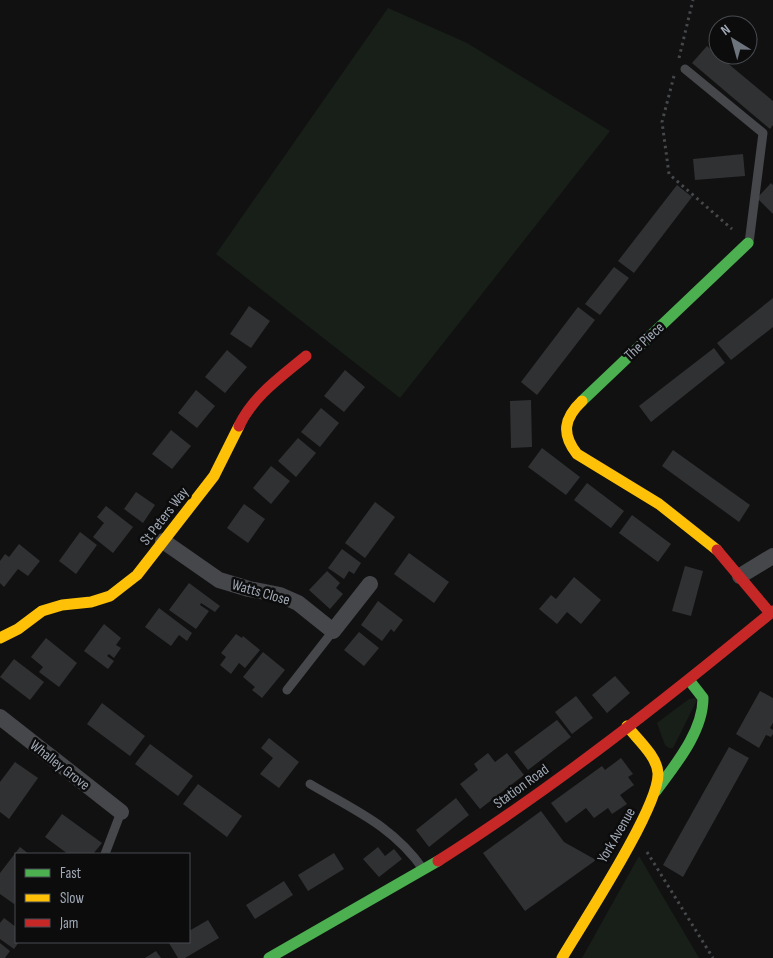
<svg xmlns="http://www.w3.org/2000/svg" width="773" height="958" viewBox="0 0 773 958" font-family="'Sofia Sans Condensed',sans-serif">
<rect width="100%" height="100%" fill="#111112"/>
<!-- green -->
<g fill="#181f18">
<path d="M388,8L467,43L610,131L400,398L216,254Z"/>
<path d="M695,698L697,700L673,748H669L665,745L657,723L689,699Z"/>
<path d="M639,856L699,958H582Z"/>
</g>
<!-- building -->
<g fill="#303133">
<path d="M707,46L773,101V125L770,129L692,63Z"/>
<path d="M743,154L745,176L695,180L693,159Z"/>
<path d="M771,183L773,185V214L757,198Z"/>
<path d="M677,185L692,197L634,273L618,261Z"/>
<path d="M614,267L629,278L600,315L585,304Z"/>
<path d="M773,298V327L731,360L717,343Z"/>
<path d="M249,306L270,321L251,348L230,334Z"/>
<path d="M578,307L595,320L537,395L521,382Z"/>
<path d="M714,348L725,363L651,422L639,406Z"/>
<path d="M227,350L247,367L225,393L205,377Z"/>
<path d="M345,370L365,387L344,412L324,396Z"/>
<path d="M196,390L215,406L197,428L178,413Z"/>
<path d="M531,400L532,447L511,448L510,401Z"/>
<path d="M321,408L339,423L320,447L301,432Z"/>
<path d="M171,430L191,446L172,469L152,454Z"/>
<path d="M298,438L316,453L296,477L278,461Z"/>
<path d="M542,448L580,477L566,495L528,467Z"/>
<path d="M673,450L750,505L739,522L662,466Z"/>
<path d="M271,466L290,481L271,504L253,488Z"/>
<path d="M587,483L624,511L611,528L574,500Z"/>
<path d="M136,492L155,505L143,523L124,509Z"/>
<path d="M375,502L395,517L365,558L345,543Z"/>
<path d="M244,504L265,519L248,543L227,528Z"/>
<path d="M106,506L133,527L113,553L93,537L104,523L97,517Z"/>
<path d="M632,515L671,544L658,562L619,533Z"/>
<path d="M80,532L97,545L76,574L59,561Z"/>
<path d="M19,544L40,561L28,576L18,569L4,587L0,583V561L5,554L9,557Z"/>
<path d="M342,549L361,563L354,574L349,571L344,579L328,568Z"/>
<path d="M409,553L449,582L434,603L394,574Z"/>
<path d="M685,566L703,571L691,616L672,611Z"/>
<path d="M327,571L340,583L336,588L343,594L330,609L309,590Z"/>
<path d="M574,577L601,600L581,624L567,612L557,624L539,609L551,595L556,599Z"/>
<path d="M189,583L220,606L215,612L201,603L200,605L209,611L196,629L169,610Z"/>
<path d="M378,601L403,620L394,632L391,629L382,641L361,625Z"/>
<path d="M159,608L192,633L187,641L179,635L171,646L145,627Z"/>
<path d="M104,624L121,638L116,645L121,648L114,658L109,654L107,656L114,661L108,669L84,651Z"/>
<path d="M359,632L379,648L364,666L344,650Z"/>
<path d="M236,634L242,638L243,636L260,650L245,668L239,663L231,674L220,665L226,657L221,653Z"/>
<path d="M46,638L77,663L59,687L39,672L43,667L31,657Z"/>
<path d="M263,652L285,670L262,698L252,690L255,687L243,677Z"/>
<path d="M14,659L44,682L30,700L0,677Z"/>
<path d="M615,676L630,693L607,713L592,695Z"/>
<path d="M760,691L773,698V723L770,728L773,730V734L771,737L766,735L759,748L736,734Z"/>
<path d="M576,696L593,718L572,734L555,712Z"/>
<path d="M102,703L145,736L130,756L87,724Z"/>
<path d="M557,720L571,737L528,770L514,752Z"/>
<path d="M269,738L299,762L279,788L260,774L273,758L261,748Z"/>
<path d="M150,744L193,776L178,796L135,764Z"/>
<path d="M729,747L749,758L683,877L663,865Z"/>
<path d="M488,753L495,762L507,753L524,775L480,809L460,784L478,770L474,764Z"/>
<path d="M621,758L633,774L628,777L634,785L620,795L627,804L612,814L608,808L594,818L586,808L566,823L551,803L602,766L605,770Z"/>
<path d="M15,762L38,778L9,819L0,812V782Z"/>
<path d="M198,784L242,816L227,837L183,804Z"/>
<path d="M456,798L469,815L429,847L416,830Z"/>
<path d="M541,811L564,842L596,860L525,911L483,853Z"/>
<path d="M62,814L102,843L93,854H68L45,837Z"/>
<path d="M20,847L29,854H16V901L14,904L0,894V873Z"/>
<path d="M378,847L385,856L394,849L402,859L379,877L363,859Z"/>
<path d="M334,853L344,869L308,891L298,875Z"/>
<path d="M284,881L293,895L255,919L246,905Z"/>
<path d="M4,918L16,927V942H19L14,949L0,939V923Z"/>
<path d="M208,920L219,938L185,958H178L169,943L189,942V931Z"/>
<path d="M0,943L10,951L5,958H0Z"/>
<path d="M156,951L161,958H145Z"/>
</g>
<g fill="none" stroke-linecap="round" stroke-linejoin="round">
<!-- path -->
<g stroke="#46494c" stroke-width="3" stroke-dasharray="2.5 4" stroke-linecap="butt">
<path d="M679,58L693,0"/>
<path d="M674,76L662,122L669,174L732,229"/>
<path d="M647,852L713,958"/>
</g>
<!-- lane -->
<g stroke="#45474b" stroke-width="9">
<path d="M685,69L763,133L749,243"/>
<path d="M287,690L333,631"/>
<path d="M310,784C354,810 393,826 423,869"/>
<path d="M105,854L121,812"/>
</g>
<!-- street -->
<g stroke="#45474b" stroke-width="16">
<path d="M163,541L219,580L249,589L280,595L298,603L333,631L370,584"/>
<path d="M740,576L773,556"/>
<path d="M0,717L121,812"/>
</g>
<!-- fast -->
<g stroke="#4caf50" stroke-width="11">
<path d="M582,401L748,243"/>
<path d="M656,791C675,765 703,732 703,698L689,680"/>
<path d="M269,958L438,861"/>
</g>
<!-- slow -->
<g stroke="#ffc107" stroke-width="11">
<path d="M582,401C564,418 561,434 577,454L659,504L717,550"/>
<path d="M0,638L18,629L42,611L62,605L91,602L110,596L137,575L214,476L239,426"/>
<path d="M562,958C582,924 660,806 658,773C657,756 637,739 627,726"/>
</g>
<!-- jam -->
<g stroke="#c62828" stroke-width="11">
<path d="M239,426C253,396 281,377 306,356"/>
<path d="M717,550L770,613"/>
<path d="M438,861C556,786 665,700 773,611"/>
</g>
</g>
<g text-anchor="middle" stroke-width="5" stroke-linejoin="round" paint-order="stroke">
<!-- street labels -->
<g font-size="15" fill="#a0a9b5" stroke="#0c0c0d">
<text transform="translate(644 341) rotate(-43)" y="5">The Piece</text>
<text transform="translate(164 516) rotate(-52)" y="5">St Peters Way</text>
<text transform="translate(261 592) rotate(16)" y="5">Watts Close</text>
<text transform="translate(60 765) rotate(38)" y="5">Whalley Grove</text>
<text transform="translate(521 786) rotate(-36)" y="5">Station Road</text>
<text transform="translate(616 835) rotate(-60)" y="5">York Avenue</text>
</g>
</g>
<!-- legend -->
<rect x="15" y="853" width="175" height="90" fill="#0c0c0d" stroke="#474b50"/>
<rect x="25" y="869" width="25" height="8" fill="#4caf50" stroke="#474b50"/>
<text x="60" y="878" font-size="15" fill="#a0a9b5">Fast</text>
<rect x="25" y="894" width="25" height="8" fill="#ffc107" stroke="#474b50"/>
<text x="60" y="903" font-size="15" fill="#a0a9b5">Slow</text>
<rect x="25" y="919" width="25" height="8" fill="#c62828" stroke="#474b50"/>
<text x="60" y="928" font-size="15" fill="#a0a9b5">Jam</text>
<!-- north arrow -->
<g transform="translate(733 40) rotate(323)"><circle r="24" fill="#0c0c0d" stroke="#474b50"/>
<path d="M0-4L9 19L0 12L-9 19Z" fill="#6e747c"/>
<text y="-8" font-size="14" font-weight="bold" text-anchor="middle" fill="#a0a9b5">N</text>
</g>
</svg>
